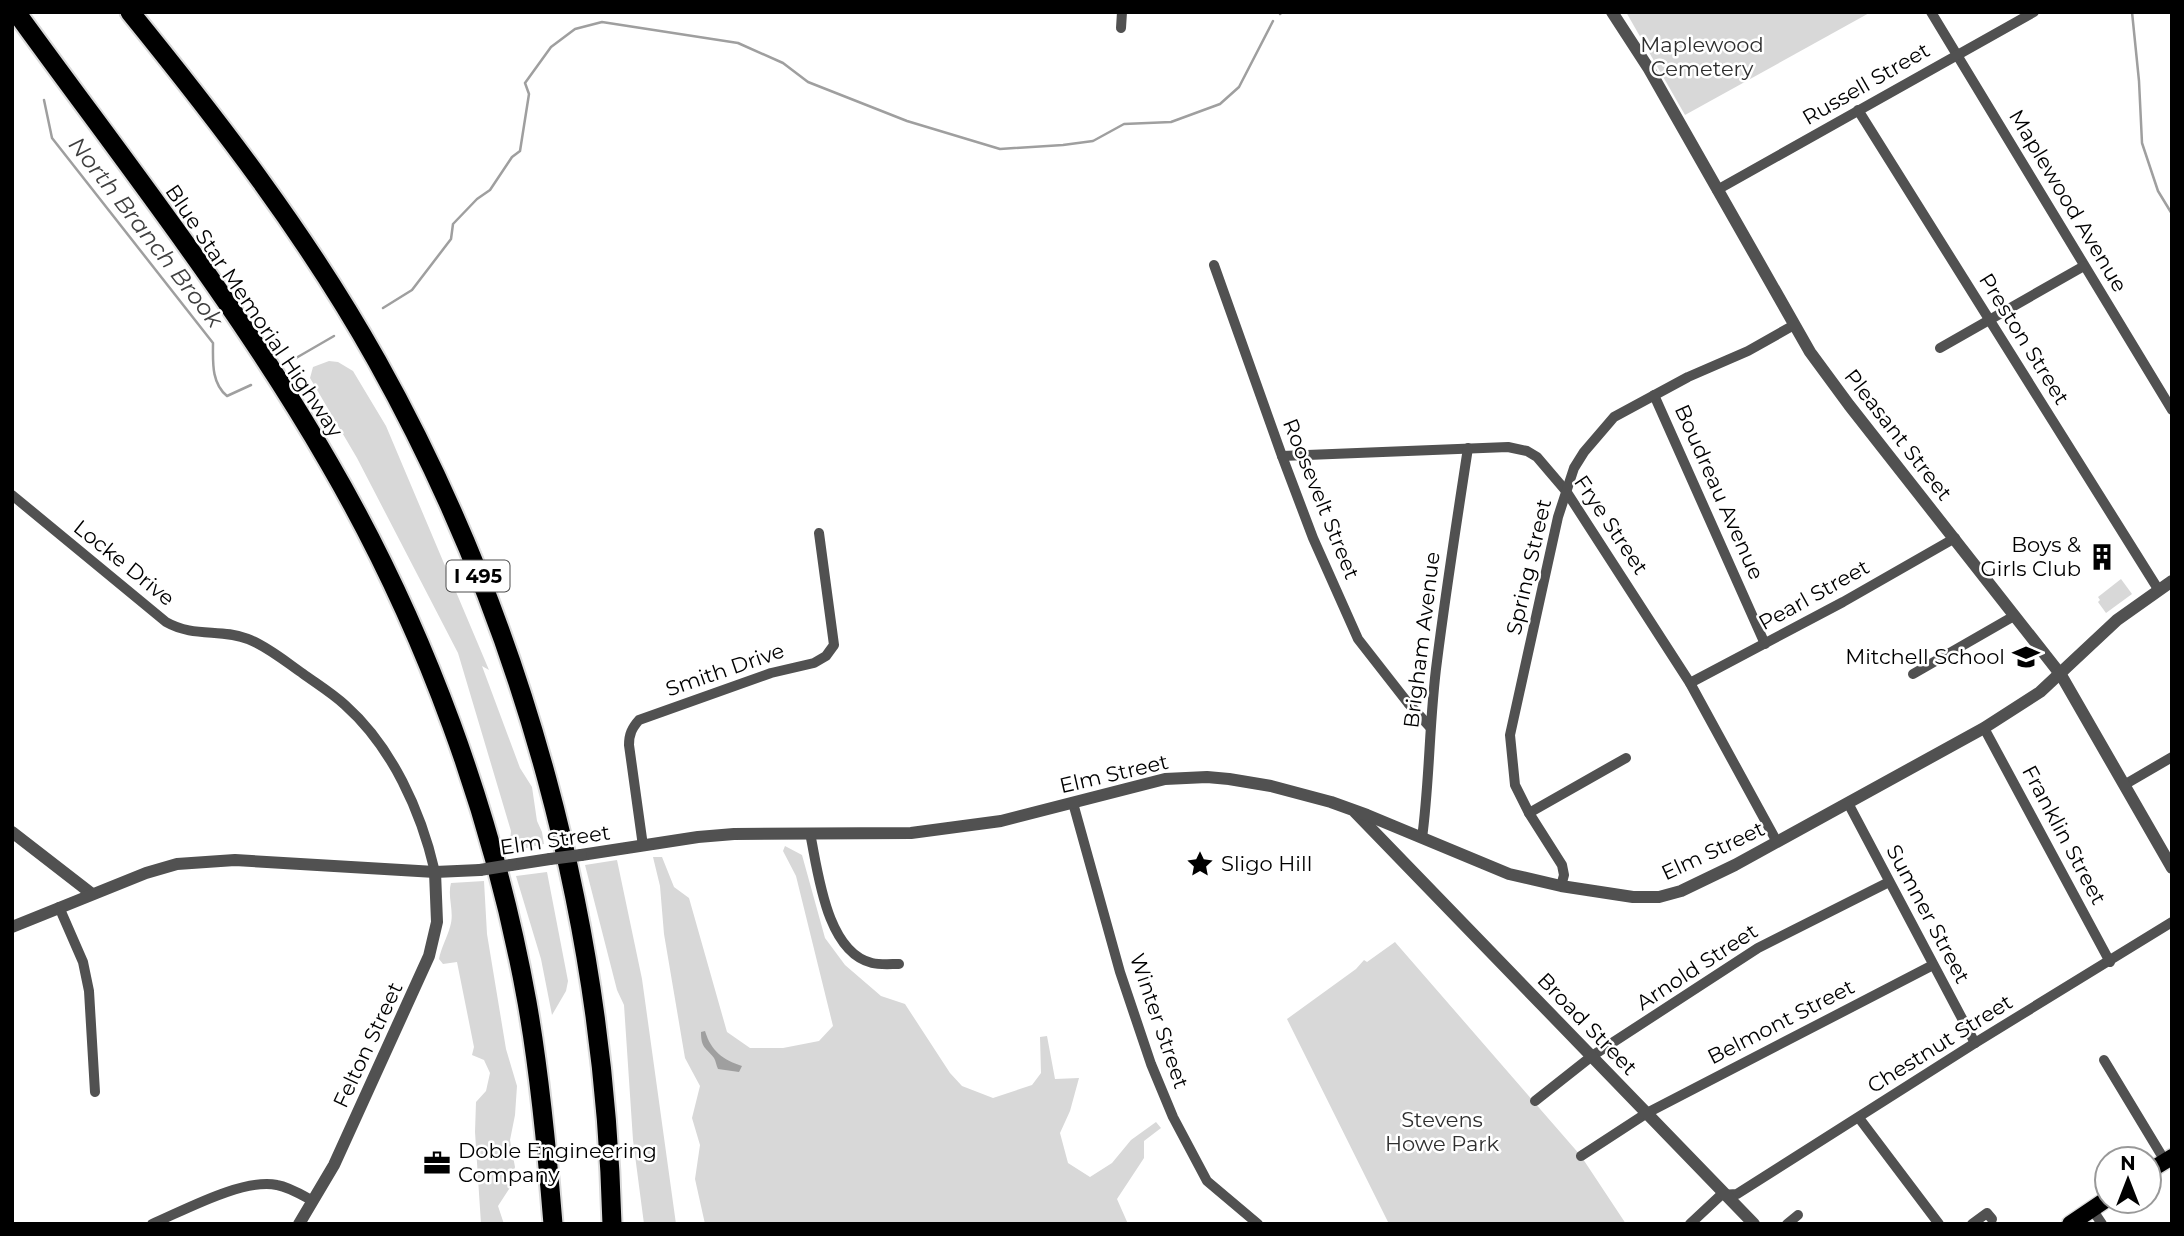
<svg xmlns="http://www.w3.org/2000/svg" width="2184" height="1236" viewBox="0 0 2184 1236" font-family="Montserrat,sans-serif">
<rect width="100%" height="100%" fill="#fff"/>
<!-- green -->
<g fill="#d8d8d8">
<path d="M1626,12H1871L1685,115Z"/>
<path d="M329,361L338,362L353,371L386,426L489,670L482,666L520,768L532,787L537,821L542,832L544,844L509,852L511,831L458,653L357,458L310,378L313,367Z"/>
<path d="M2121,579L2132,594L2106,613L2098,602L2100,600L2098,597Z"/>
<path d="M785,846L802,855L825,938L845,965L881,996L905,1004L950,1073L962,1086L993,1098L1032,1085L1041,1073L1040,1037L1047,1036L1055,1079L1079,1078L1070,1111L1060,1133L1068,1163L1090,1177L1112,1163L1131,1140L1156,1122L1161,1128L1144,1141V1158L1117,1199L1128,1224H705L695,1179L700,1145L692,1118L700,1086L685,1058L664,934L660,886L653,857H662L674,887L689,898L727,1032L750,1048H783L819,1041L833,1026L796,876L783,851Z"/>
<path d="M617,860L642,979L676,1224H644L633,1140L624,1005L617,990L585,865Z"/>
<path d="M547,872L568,981L566,991L552,1015L541,959L516,876Z"/>
<path d="M484,881L487,934L506,1049L517,1086L515,1115L510,1140L515,1167L511,1186L498,1206L504,1224H481L475,1132L476,1102L486,1091L490,1073L484,1060L472,1055L474,1047L457,962L443,964L439,959C441,948 447,938 450,927C455,912 447,897 451,883Z"/>
<path d="M1395,942L1581,1156L1626,1224H1389L1287,1019L1356,969L1364,960L1367,962Z"/>
</g>
<!-- water -->
<path fill="#9f9f9f" d="M705,1031C711,1051 723,1060 742,1066L739,1072L718,1069C716,1065 716,1061 714,1058C706,1047 701,1049 701,1032Z"/>
<g fill="none" stroke-linecap="round" stroke-linejoin="round">
<!-- stream -->
<g stroke="#9f9f9f" stroke-width="2.5">
<path d="M2132,12L2139,81L2142,143L2158,191L2172,214"/>
<path d="M1280,14L1282,12"/>
<path d="M44,100L52,138L213,343C213,361 211,383 227,396L251,385"/>
<path d="M383,308L412,290L451,239L453,224L477,199L490,190L512,157L520,151L529,94L525,83L551,47L575,29L602,22L738,43L783,63L808,82L907,121L1000,149L1063,145L1093,141L1124,124L1171,122L1220,104L1239,87L1273,21"/>
<path d="M296,358L334,336"/>
</g>
<defs>
<g id="primary">
<path d="M2149,1171L2172,1157"/>
<path d="M2070,1224L2107,1199"/>
</g>
<g id="motorway">
<path d="M16,12C123,160 238,305 329,463C425,628 493,814 527,1002C540,1075 547,1150 553,1224"/>
<path d="M130,12C220,123 307,236 377,361C524,624 604,923 612,1224"/>
</g>
</defs>
<!-- primary casing -->
<use href="#primary" stroke="#dbdbdb" stroke-width="19"/>
<!-- motorway casing -->
<use href="#motorway" stroke="#dbdbdb" stroke-width="23"/>
<!-- minor -->
<g stroke="#515151" stroke-width="10">
<path d="M1931,12L2172,410"/>
<path d="M1121,28L1122,12"/>
<path d="M1858,110L2158,589"/>
<path d="M1717,190L2034,12"/>
<path d="M1214,265L1282,456L1313,538L1358,639L1408,703L1430,727"/>
<path d="M1940,348L2084,266"/>
<path d="M1654,395L1765,644"/>
<path d="M1282,456L1508,447L1527,451L1537,457L1566,491L1690,683L1777,842"/>
<path d="M12,495L166,622C194,638 221,628 248,639C267,646 286,662 302,673C317,684 332,693 345,705C392,747 421,811 435,872"/>
<path d="M1913,674L2014,616"/>
<path d="M1690,683L1843,602L1955,538"/>
<path d="M1984,728L2110,962"/>
<path d="M2124,785L2172,757"/>
<path d="M1073,803L1120,972L1151,1064L1173,1117L1207,1181L1258,1224"/>
<path d="M1848,803L1975,1043"/>
<path d="M1529,813L1626,758"/>
<path d="M810,833C818,871 826,952 872,963C880,965 891,964 899,964"/>
<path d="M1422,838C1430,779 1429,720 1437,661C1446,590 1457,519 1468,448"/>
<path d="M643,846L629,745C629,734 632,728 639,720L771,673L814,663L826,656L834,645L819,533"/>
<path d="M1561,886L1564,875L1562,865L1529,813L1515,785L1510,735L1558,517L1574,468L1584,452L1614,417L1688,377L1748,351L1794,325"/>
<path d="M59,907L83,962L89,991L95,1092"/>
<path d="M2104,1060L2165,1161"/>
<path d="M1535,1101L1592,1056L1758,948L1889,882"/>
<path d="M1859,1118L1939,1224"/>
<path d="M1581,1156L1647,1113L1933,965"/>
<path d="M2092,1209L2102,1224"/>
<path d="M152,1224C185,1210 243,1178 277,1185C289,1187 302,1195 313,1201"/>
<path d="M1690,1224L1721,1195L1737,1194L1975,1043L2172,922"/>
<path d="M1787,1224L1798,1215"/>
<path d="M1972,1224L1987,1213L1992,1219"/>
</g>
<!-- tertiary -->
<g stroke="#515151" stroke-width="12">
<path d="M1612,12L1649,69L1810,352L1849,405L2061,675L2172,868"/>
<path d="M1355,812L1754,1224"/>
<path d="M12,832L92,894"/>
<path d="M581,855L698,837L734,834L911,833L1001,821L1165,779L1207,777L1229,779L1271,786L1331,802L1367,815L1509,874L1561,886L1633,897H1659L1681,891L1735,865L1984,728L2040,692L2117,620L2172,581"/>
<path d="M511,865L550,859"/>
<path d="M12,927L146,873L177,864L235,860L435,872L480,870"/>
<path d="M299,1224L334,1165L429,956L437,922L435,872"/>
</g>
<!-- primary -->
<use href="#primary" stroke="#000" stroke-width="16"/>
<!-- motorway -->
<use href="#motorway" stroke="#000" stroke-width="19"/>
<!-- tertiary-bridge -->
<g stroke="#515151" stroke-width="12">
<path d="M550,859L581,855"/>
<path d="M480,870L511,865"/>
</g>
</g>
<!-- icons -->
<defs>
<symbol id="building-bare" viewBox="-9 -9 18 18"><path d="M-4-6H4V6H1V3H-1V6H-4ZM-2.5-4.3h1.7v1.8h-1.7ZM.8-4.3h1.7v1.8H.8ZM-2.5-1h1.7V.8h-1.7ZM.8-1h1.7V.8H.8Z" fill="#000" stroke="#fff" stroke-width="2.5" paint-order="stroke"/></symbol>
<symbol id="school-bare" viewBox="-9 -9 18 18"><path d="M0-5L7-2L0 1L-7-2ZM-4 1L0 2.5L4 1V4Q0 6-4 4Z" fill="#000" stroke="#fff" stroke-width="2.5" paint-order="stroke"/></symbol>
<symbol id="sight-bare" viewBox="-9 -9 18 18"><path d="M0-6L1.8-2.2L6-1.7L2.9 1.2L3.7 5.4L0 3.3L-3.7 5.4L-2.9 1.2L-6-1.7L-1.8-2.2Z" fill="#000" stroke="#fff" stroke-width="2.5" paint-order="stroke"/></symbol>
<symbol id="office-bare" viewBox="-9 -9 18 18"><path d="M-6-3h4V-5.5h4V-3h4V5H-6ZM-1-4.5V-3h2v-1.5ZM-6 0V1H6V0Z" fill="#000" stroke="#fff" stroke-width="2.5" paint-order="stroke"/></symbol>
</defs>
<g fill-rule="evenodd">
<use href="#building-bare" x="2083" y="538" width="38" height="38"/>
<use href="#school-bare" x="2007" y="638" width="38" height="38"/>
<use href="#sight-bare" x="1181" y="845" width="38" height="38"/>
<use href="#office-bare" x="418" y="1144" width="38" height="38"/>
</g>
<g text-anchor="middle" stroke-width="5" stroke-linejoin="round" paint-order="stroke">
<!-- shield labels -->
<rect fill="#fff" stroke="#4c4c4c" stroke-width="2" x="446.5" y="560.5" width="63" height="31" rx="5"/>
<g font-size="19" font-weight="bold" fill="#000">
<text x="478" y="583">I 495</text>
</g>
<!-- park labels -->
<g font-size="21" fill="#2f2f2f" stroke="#fff">
<text x="1702" y="52">Maplewood<tspan x="1702" dy="24">Cemetery</tspan></text>
<text x="1442" y="1127">Stevens<tspan x="1442" dy="24">Howe Park</tspan></text>
</g>
<!-- street labels -->
<g font-size="21" fill="#000" stroke="#fff">
<text transform="translate(1866 84) rotate(-30)" y="7">Russell Street</text>
<text transform="translate(2068 201) rotate(59)" y="7">Maplewood Avenue</text>
<text transform="translate(254 311) rotate(56)" y="7">Blue Star Memorial Highway</text>
<text transform="translate(2024 339) rotate(58)" y="7">Preston Street</text>
<text transform="translate(1898 435) rotate(52)" y="7">Pleasant Street</text>
<text transform="translate(1719 492) rotate(66)" y="7">Boudreau Avenue</text>
<text transform="translate(1321 499) rotate(68)" y="7">Roosevelt Street</text>
<text transform="translate(1611 525) rotate(56)" y="7">Frye Street</text>
<text transform="translate(124 563) rotate(39)" y="7">Locke Drive</text>
<text transform="translate(1529 567) rotate(-77)" y="7">Spring Street</text>
<text transform="translate(1814 595) rotate(-29)" y="7">Pearl Street</text>
<text transform="translate(1422 640) rotate(-83)" y="7">Brigham Avenue</text>
<text transform="translate(725 670) rotate(-19)" y="7">Smith Drive</text>
<text transform="translate(1114 774) rotate(-13)" y="7">Elm Street</text>
<text transform="translate(2064 835) rotate(62)" y="7">Franklin Street</text>
<text transform="translate(555 840) rotate(-8)" y="7">Elm Street</text>
<text transform="translate(1713 851) rotate(-25)" y="7">Elm Street</text>
<text transform="translate(1928 914) rotate(62)" y="7">Sumner Street</text>
<text transform="translate(1697 967) rotate(-33)" y="7">Arnold Street</text>
<text transform="translate(1159 1021) rotate(71)" y="7">Winter Street</text>
<text transform="translate(1781 1022) rotate(-27)" y="7">Belmont Street</text>
<text transform="translate(1587 1024) rotate(46)" y="7">Broad Street</text>
<text transform="translate(1940 1044) rotate(-32)" y="7">Chestnut Street</text>
<text transform="translate(368 1045) rotate(-65)" y="7">Felton Street</text>
</g>
<!-- poi labels -->
<g font-size="21" fill="#000" stroke="#fff" text-anchor="end">
<text x="2081" y="552">Boys &amp;<tspan x="2081" dy="24">Girls Club</tspan></text>
<text x="2005" y="664">Mitchell School</text>
<text x="1221" y="871" text-anchor="start">Sligo Hill</text>
<text x="458" y="1158" text-anchor="start">Doble Engineering<tspan x="458" dy="24">Company</tspan></text>
</g>
<!-- water labels -->
<g font-size="23" font-style="italic" fill="#404040" stroke="#fff">
<text transform="translate(146 232) rotate(52)" y="8">North Branch Brook</text>
</g>
</g>
<!-- border -->
<rect width="2184" height="1236" fill="none" stroke="#000000" stroke-width="28"/>
<!-- north arrow -->
<g transform="translate(2128 1180)"><circle r="33" fill="#ffffff" stroke="#999999" stroke-width="2"/>
<path d="M0-5L12 26L0 18L-12 26Z" fill="#000000"/>
<text y="-10" font-size="19" font-weight="bold" text-anchor="middle" fill="#000000">N</text>
</g>
</svg>
